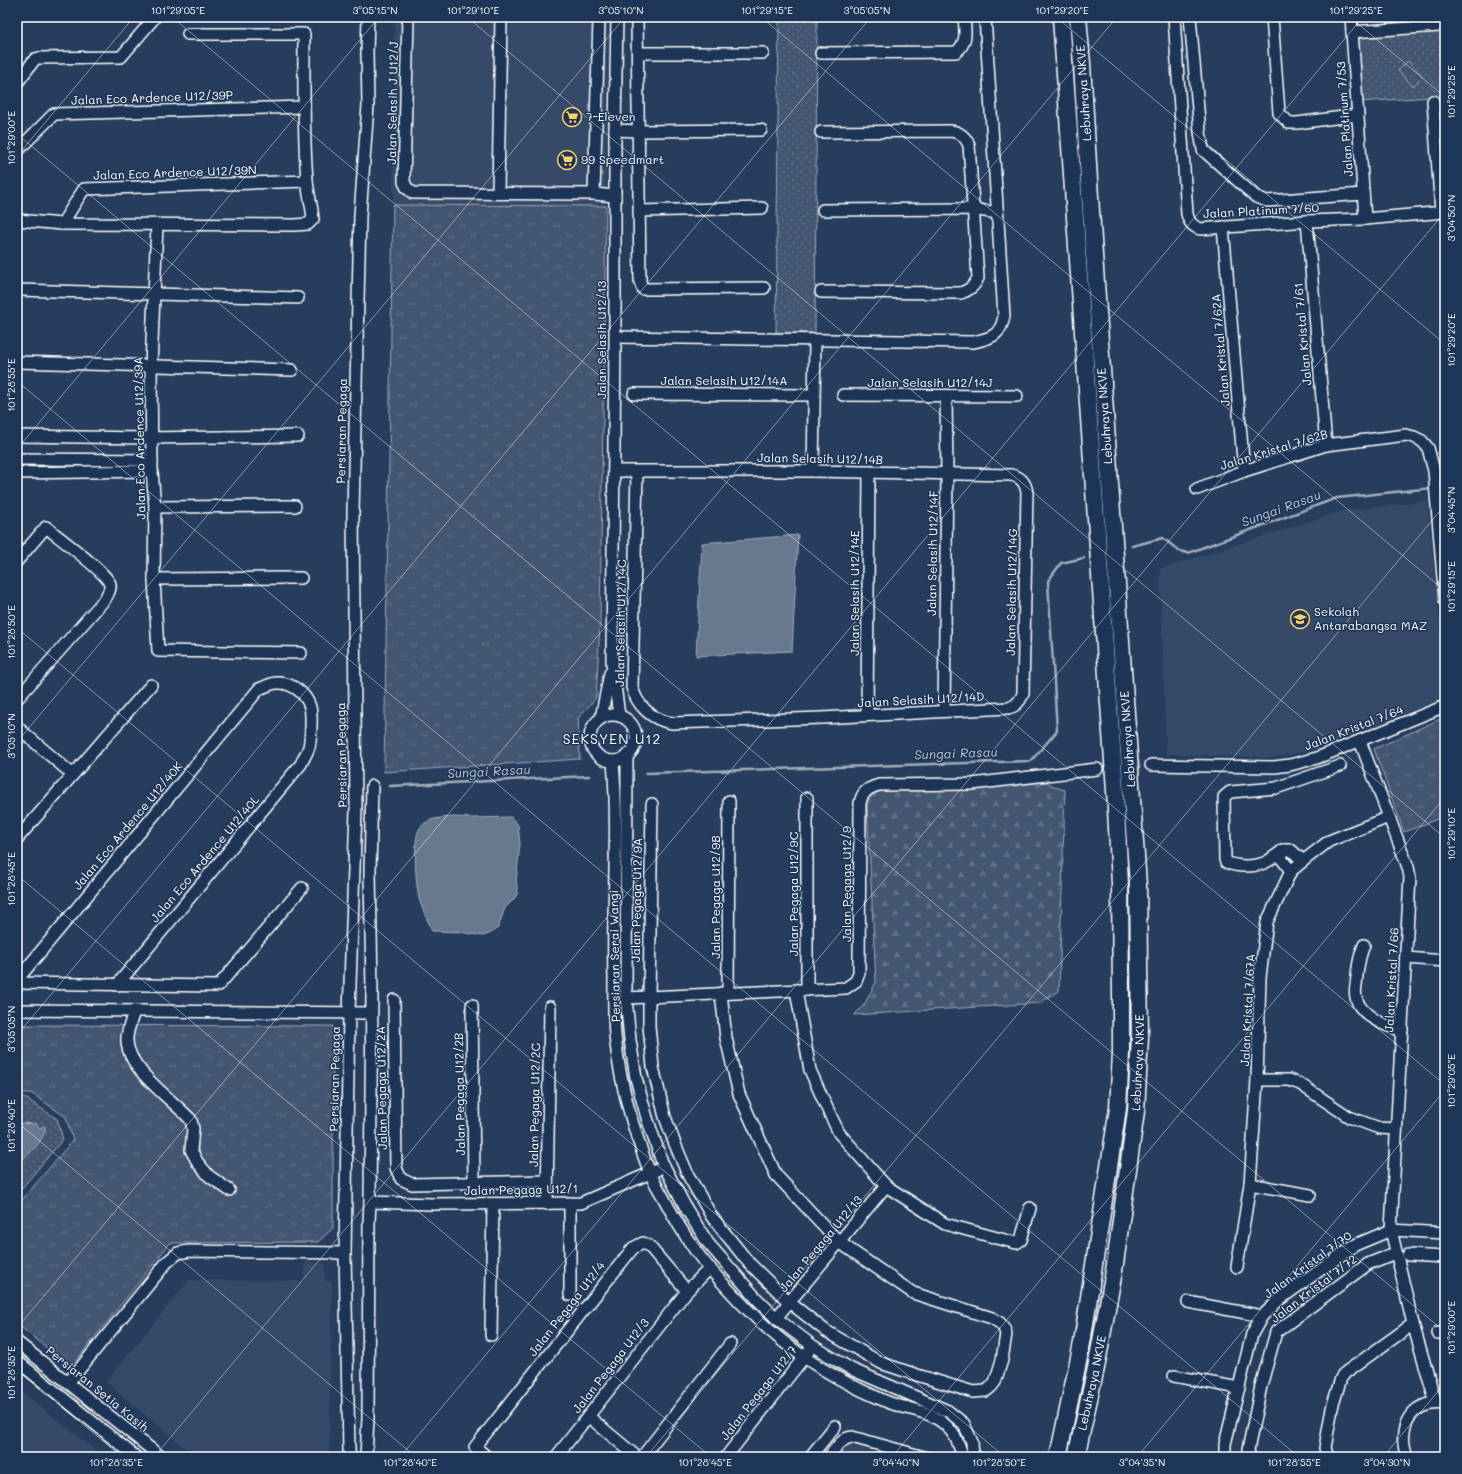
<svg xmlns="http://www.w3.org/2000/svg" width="1462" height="1474" viewBox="0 0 1462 1474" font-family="Mali,sans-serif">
<defs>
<pattern id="grass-tufts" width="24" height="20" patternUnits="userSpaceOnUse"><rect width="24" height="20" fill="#425672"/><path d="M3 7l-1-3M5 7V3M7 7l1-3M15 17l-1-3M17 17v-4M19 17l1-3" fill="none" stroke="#5e6f87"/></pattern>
<pattern id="forest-firs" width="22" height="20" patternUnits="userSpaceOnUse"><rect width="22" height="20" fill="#425672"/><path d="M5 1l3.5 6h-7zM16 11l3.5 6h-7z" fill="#5e6f87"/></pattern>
<pattern id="park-dots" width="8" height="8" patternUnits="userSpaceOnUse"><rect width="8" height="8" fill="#425672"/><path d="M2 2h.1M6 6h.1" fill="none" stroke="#5e6f87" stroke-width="1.8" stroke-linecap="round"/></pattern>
</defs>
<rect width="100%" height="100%" fill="#263d5e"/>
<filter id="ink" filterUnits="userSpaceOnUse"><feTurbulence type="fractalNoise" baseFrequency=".025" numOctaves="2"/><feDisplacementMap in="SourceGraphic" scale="8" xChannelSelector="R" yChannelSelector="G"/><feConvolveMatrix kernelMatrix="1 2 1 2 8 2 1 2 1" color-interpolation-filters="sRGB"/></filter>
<g filter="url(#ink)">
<!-- built -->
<g fill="#344a68">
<path d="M395,17H608L606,206L393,205Z"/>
<path d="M1427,501L1445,671V698L1309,751L1272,758L1166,754L1160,569L1342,511Z"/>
<path d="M305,1262L325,1263V1281L332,1282L329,1457H195L106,1382L189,1280L304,1281Z"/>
<path d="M17,1388L104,1457H17Z"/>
<path d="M847,1430L939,1453L941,1457H826Z"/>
</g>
<!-- grass -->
<g fill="url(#grass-tufts)" stroke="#a0aab8">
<path d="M393,205L606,206L600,625L596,698L578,718L580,759L384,772Z"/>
<path d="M1445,717V816L1404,832L1374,749Z"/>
<path d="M17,1025L333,1026V1228L318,1242L170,1243L71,1367L17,1324V1206L73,1140L66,1117L31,1093H17Z"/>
</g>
<!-- forest -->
<path fill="url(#forest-firs)" stroke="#a0aab8" d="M1046,782L1055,787L1065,790L1059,991L1040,1003L854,1015L864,1005L876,982L867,806L871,796L880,791L975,789Z"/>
<!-- park -->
<g fill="url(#park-dots)" stroke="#a0aab8">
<path d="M779,17H817L815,333H776Z"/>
<path d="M1445,24V96L1360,102L1356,39L1439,27Z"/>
<path d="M17,1097L25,1098L57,1119L63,1139L17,1194Z"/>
</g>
<!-- pitch -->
<path fill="#425672" stroke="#a0aab8" d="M1408,61L1423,76L1413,86L1398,71Z"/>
<!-- water -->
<g fill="#67788e" stroke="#a4aebb">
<path d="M798,535L792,651L696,656L702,543Z"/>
<path d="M454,817L473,818L511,817L518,825L520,844L516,881L518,892L515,898L505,908L498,928L491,933L483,936L460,932L432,931C428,920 422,909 419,899C416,886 412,838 420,828C428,817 442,818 454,817Z"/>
<path d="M17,1123L36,1124L39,1128L44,1126L46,1130C43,1134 43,1137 40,1141C35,1150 25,1157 17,1164Z"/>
</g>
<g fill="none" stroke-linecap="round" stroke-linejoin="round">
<!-- stream -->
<g stroke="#a4aebb" stroke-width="2.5">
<path d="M1439,487L1445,486"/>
<path d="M1132,546L1163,538L1179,551L1188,553L1337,498L1432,488"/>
<path d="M646,773L1031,761L1057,731L1048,581L1061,563L1084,558"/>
<path d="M390,786L589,776"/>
</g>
<!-- minor-tunnel -->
<path stroke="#475a76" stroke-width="11" stroke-dasharray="11 5.5" stroke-linecap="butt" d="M1097,769L1151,765"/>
<defs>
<g id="minor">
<path d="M408,17L404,182L407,188L413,193L594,194L615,196"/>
<path d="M617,17L615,130V337L612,662L619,716"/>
<path d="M637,17L640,282L643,289L764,288"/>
<path d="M1174,17L1187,214C1189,222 1192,226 1200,229L1307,221L1365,219L1445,212"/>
<path d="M1190,17L1200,132L1203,150L1256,197L1267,201L1363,194"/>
<path d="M1272,17L1279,113L1289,123H1297L1358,115"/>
<path d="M1351,17L1365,219"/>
<path d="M1352,32L1439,26L1445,23"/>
<path d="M638,53H763"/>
<path d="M821,53L956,52C968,43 965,30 964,17"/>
<path d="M17,83L35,59L39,58L121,57L155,17"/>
<path d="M1433,101L1441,212"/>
<path d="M615,130L638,131L761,130"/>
<path d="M17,151L54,114L304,107"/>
<path d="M498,193L501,17"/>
<path d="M594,194L599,19L597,17"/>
<path d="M823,210L972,209L997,213"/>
<path d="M639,211L762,208"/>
<path d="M17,220L62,224L295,225L308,224L313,219C312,206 308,193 307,180C303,131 304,82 304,34H188"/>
<path d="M1307,221L1326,445"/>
<path d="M62,224L84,189L307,181"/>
<path d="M157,225L151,366L152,471L155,507L154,579L158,651L301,653"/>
<path d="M1223,227L1244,471"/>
<path d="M17,290L298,298"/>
<path d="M821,292L961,293C969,290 974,287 978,278L969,145C965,136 960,132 951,131L821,132"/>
<path d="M615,337L974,342C992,338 1001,335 1004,316L985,17"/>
<path d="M17,362L292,370"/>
<path d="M634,394L813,395"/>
<path d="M843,395L1017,396"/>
<path d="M17,436L143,438L298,436"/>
<path d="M17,459L152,460"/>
<path d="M614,471H813L1011,475C1021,477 1025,482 1027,492L1023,694C1020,701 1016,707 1008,708L822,718L672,723C652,720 637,706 632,687L637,472"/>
<path d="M813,471L815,341"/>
<path d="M17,473L152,471"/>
<path d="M1197,489L1244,471L1326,445L1406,435L1414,437L1422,441L1428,448L1434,471L1445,601"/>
<path d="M155,507L295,506"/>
<path d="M17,561L46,527C58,537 106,572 110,584C111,589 108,594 105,599L17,699"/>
<path d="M154,579L301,578"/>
<path d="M944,711L947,474L946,396"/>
<path d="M867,715L869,472"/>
<circle cx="613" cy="738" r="23"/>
<path d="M601,718L610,673"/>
<path d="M17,727L72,774"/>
<path d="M1360,741L1408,867L1410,877L1391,1230L1413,1324L1436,1403"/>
<path d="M627,755L626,998L630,1040L636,1078L647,1118L662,1162L687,1210L708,1243L757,1299L776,1318L813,1346L851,1369L948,1411L964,1424L972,1442L973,1457"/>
<path d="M613,761C619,834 612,907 614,980C614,1001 613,1023 616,1044C621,1088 634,1132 650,1173C653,1180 658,1188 662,1195C672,1214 683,1233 695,1250C705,1264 717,1277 729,1290C776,1342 820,1373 885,1401C899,1407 915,1409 930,1415C948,1423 959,1438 962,1457"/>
<path d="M1151,765L1274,767L1290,765L1317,758L1445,706"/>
<path d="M807,798V990"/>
<path d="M652,804L649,997V1026L653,1067L665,1117L675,1144L688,1175L712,1217L749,1263L789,1302L826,1331L881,1363L917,1375L973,1392L986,1391L991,1387L995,1382L1002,1360L1006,1334L1004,1328L1000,1323L992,1318L913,1293L839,1242L776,1175L739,1094L726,1038L721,993"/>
<path d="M17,839L151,685"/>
<path d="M1283,850L1281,858L1291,871"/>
<path d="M1303,861L1291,850H1283C1269,861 1264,866 1245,866C1239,866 1232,865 1226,862L1225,860L1224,797L1230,792L1276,788L1340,766"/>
<path d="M1364,945C1360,955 1358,965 1357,975C1357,982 1354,991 1356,997C1359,1015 1386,1027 1402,1030"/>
<path d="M1406,958L1445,961"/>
<path d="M17,980L259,689C265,687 271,683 277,683C291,682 306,693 310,707C312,716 311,737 309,747C307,753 303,759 301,764L117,985"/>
<path d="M17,983L215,986L219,985L302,888"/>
<path d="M796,990L810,1070L826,1106L839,1133L886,1186L945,1224L1016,1243L1021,1240L1030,1208"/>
<path d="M728,993L729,801"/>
<path d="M626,998L846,988L856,981L859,973L860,803C862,792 868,788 879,785L972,784L1097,769"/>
<path d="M394,1000L396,1168L401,1179L412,1184L547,1181"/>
<path d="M472,1005L474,1182"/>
<path d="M17,1010L371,1013"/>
<path d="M134,1011C132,1019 126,1033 127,1041C128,1070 172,1099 191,1120L193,1129L191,1150L198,1163L209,1176L229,1190"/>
<path d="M1257,1080H1289L1300,1084L1349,1117L1379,1128L1396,1129"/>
<path d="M1250,1184L1310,1195"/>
<path d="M370,1202L432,1204L581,1203L657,1170"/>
<path d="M570,1203V1295"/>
<path d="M547,1204L550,1007"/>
<path d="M1408,1255L1445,1257"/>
<path d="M1237,1267L1250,1184L1257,1080L1260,977L1267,922L1291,871L1303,861L1329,841L1389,817"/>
<path d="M1188,1302L1262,1316"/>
<path d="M776,1318L886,1186"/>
<path d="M1438,1333H1445"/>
<path d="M491,1335L493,1204"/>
<path d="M17,1342L161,1457"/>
<path d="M17,1361L136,1457"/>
<path d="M1174,1376L1239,1388"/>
<path d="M68,1383L167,1262L178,1253L189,1251L345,1253"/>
<path d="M588,1416L637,1457"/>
<path d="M350,1457L349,1450L345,1253L349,1013L356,810L353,512L360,216L368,105L367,53L368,17"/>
<path d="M366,1457L368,1418L369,1222L370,1202L372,992L370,871L372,786"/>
<path d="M487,1457L475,1447L633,1248L643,1243L649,1246L687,1291"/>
<path d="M556,1457L687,1291L710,1268"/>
<path d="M642,1457L730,1344"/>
<path d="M726,1457L808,1352"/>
<path d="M810,1457L835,1426"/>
<path d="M829,1457C836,1449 841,1438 852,1437L924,1457"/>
<path d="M1225,1457V1444L1252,1334L1262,1316L1280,1299L1355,1245L1391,1230L1445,1233"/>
<path d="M1250,1457L1248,1450L1261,1386L1276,1332L1368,1264L1395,1253"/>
<path d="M1328,1457L1325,1448L1332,1408L1341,1378L1346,1372L1413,1324"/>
<path d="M1407,1457C1397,1427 1410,1400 1445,1404"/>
</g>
<g id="highway">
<path d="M1058,1457L1082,1343L1118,1108L1121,1053V996L1120,884L1115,790L1061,17"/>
<path id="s1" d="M1076,1457L1096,1368L1114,1271L1136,1111L1140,1037L1138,885L1090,197L1082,64L1078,17"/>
</g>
</defs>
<!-- minor casing -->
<use href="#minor" stroke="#fff" stroke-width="14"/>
<!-- highway casing -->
<use href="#highway" stroke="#fff" stroke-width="19"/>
<!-- minor -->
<use href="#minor" stroke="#1d3557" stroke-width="11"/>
<!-- highway -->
<use href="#highway" stroke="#1d3557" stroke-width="16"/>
</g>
</g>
<!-- ticks -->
<path fill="none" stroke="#fff" stroke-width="1" stroke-opacity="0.45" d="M172,17L1445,1085M467,17L1445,838M761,17L1445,591M1056,17L1445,344M1350,17L1445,97M17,134L1445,1332M17,156L134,17M17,381L1299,1457M17,449L379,17M17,628L1005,1457M17,742L625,17M17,875L711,1457M17,1035L871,17M17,1122L416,1457M17,1328L1117,17M17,1369L122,1457M154,1457L1363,17M400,1457L1445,212M646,1457L1445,505M892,1457L1445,797M1137,1457L1445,1090M1383,1457L1445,1383"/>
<!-- icons -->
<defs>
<symbol id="supermarket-ring" viewBox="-11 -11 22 22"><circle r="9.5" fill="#1d3557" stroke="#ffd166" stroke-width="1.5"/><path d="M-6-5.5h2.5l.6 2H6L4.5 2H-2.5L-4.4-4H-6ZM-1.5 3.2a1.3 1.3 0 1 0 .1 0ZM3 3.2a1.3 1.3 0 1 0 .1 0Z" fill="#ffd166"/></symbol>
<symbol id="school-ring" viewBox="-11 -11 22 22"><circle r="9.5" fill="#1d3557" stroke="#ffd166" stroke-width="1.5"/><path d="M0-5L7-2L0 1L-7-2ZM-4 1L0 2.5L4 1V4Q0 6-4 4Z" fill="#ffd166"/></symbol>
</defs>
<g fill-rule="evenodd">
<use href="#supermarket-ring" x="561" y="106" width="22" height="22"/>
<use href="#supermarket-ring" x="556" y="149" width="22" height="22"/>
<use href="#school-ring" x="1289" y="608" width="22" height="22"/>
</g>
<g text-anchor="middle" stroke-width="3" stroke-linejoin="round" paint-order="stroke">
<!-- street labels -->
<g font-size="12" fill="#fff" stroke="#1d3557">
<text transform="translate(1084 93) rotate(-94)" y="4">Lebuhraya NKVE</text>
<text transform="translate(152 98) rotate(-2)" y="4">Jalan Eco Ardence U12/39P</text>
<text transform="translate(393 103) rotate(-89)" y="4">Jalan Selasih J U12/J</text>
<text transform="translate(1345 119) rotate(-94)" y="4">Jalan Platinum 7/53</text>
<text transform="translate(175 173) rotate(-2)" y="4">Jalan Eco Ardence U12/39N</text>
<text transform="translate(1261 211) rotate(-3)" y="4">Jalan Platinum 7/60</text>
<text transform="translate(1303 334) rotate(-95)" y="4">Jalan Kristal 7/61</text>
<text transform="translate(602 340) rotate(-90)" y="4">Jalan Selasih U12/13</text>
<text transform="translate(1221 350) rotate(-95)" y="4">Jalan Kristal 7/62A</text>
<text x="724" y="385">Jalan Selasih U12/14A</text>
<text x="930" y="387">Jalan Selasih U12/14J</text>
<text transform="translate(1105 416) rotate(-94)" y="4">Lebuhraya NKVE</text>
<text transform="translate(342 431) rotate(-89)" y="4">Persiaran Pegaga</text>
<text transform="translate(140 438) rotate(-91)" y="4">Jalan Eco Ardence U12/39A</text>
<text transform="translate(1274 450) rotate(-17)" y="4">Jalan Kristal 7/62B</text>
<text transform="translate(820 459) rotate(1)" y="4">Jalan Selasih U12/14B</text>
<text transform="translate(933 553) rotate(-89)" y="4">Jalan Selasih U12/14F</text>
<text transform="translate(1012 592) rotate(-89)" y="4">Jalan Selasih U12/14G</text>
<text transform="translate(855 593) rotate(-90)" y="4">Jalan Selasih U12/14E</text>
<text transform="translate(621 623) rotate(-89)" y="4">Jalan Selasih U12/14C</text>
<text transform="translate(921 700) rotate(-3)" y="4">Jalan Selasih U12/14D</text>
<text transform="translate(1354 728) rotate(-21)" y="4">Jalan Kristal 7/64</text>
<text transform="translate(1128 739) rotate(-94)" y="4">Lebuhraya NKVE</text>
<text transform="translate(342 755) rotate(-91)" y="4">Persiaran Pegaga</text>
<text transform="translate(128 826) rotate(-50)" y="4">Jalan Eco Ardence U12/40K</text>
<text transform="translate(205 859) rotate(-50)" y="4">Jalan Eco Ardence U12/40L</text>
<text transform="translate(847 884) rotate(-90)" y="4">Jalan Pegaga U12/9</text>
<text transform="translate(794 894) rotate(-90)" y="4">Jalan Pegaga U12/9C</text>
<text transform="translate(716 897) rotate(-90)" y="4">Jalan Pegaga U12/9B</text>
<text transform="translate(637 900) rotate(-89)" y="4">Jalan Pegaga U12/9A</text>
<text transform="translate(615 956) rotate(-91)" y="4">Persiaran Serai Wangi</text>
<text transform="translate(1392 980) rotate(-87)" y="4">Jalan Kristal 7/66</text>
<text transform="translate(1248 1010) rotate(-87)" y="4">Jalan Kristal 7/67A</text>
<text dy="4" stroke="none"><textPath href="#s1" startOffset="400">Lebuhraya NKVE</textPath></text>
<text transform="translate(335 1079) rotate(-89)" y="4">Persiaran Pegaga</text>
<text transform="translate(382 1088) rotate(-91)" y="4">Jalan Pegaga U12/2A</text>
<text transform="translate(460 1094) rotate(-91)" y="4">Jalan Pegaga U12/2B</text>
<text transform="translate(535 1105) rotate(-89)" y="4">Jalan Pegaga U12/2C</text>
<text transform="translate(521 1190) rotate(-1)" y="4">Jalan Pegaga U12/1</text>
<text transform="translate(821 1244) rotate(-50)" y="4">Jalan Pegaga U12/13</text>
<text transform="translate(1308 1265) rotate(-36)" y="4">Jalan Kristal 7/70</text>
<text transform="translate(1314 1289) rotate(-37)" y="4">Jalan Kristal 7/72</text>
<text transform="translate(567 1309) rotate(-52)" y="4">Jalan Pegaga U12/4</text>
<text transform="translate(611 1366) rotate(-52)" y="4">Jalan Pegaga U12/3</text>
<text dy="4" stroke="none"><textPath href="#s1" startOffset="76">Lebuhraya NKVE</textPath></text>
<text transform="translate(97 1389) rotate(39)" y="4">Persiaran Setia Kasih</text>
<text transform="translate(759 1393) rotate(-52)" y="4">Jalan Pegaga U12/7</text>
</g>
<!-- poi labels -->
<g font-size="12" fill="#fff" stroke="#1d3557" text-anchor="start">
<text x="586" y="121">7-Eleven</text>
<text x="581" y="164">99 Speedmart</text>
<text x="1314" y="616">Sekolah<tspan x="1314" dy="14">Antarabangsa MAZ</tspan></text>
</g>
<!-- water labels -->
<g font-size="13" font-style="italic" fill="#bbc2cc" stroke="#1d3557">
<text transform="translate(1281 508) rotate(-20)" y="5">Sungai Rasau</text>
<text transform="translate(956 753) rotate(-2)" y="5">Sungai Rasau</text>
<text transform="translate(489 771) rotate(-3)" y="5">Sungai Rasau</text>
</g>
<!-- quarter labels -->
<g font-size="14" letter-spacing="1" fill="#fff" stroke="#1d3557">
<text x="612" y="744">SEKSYEN U12</text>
</g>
</g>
<!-- margin -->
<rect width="1462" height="1474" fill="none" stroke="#1d3557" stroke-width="44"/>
<rect x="22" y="22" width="1418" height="1430" fill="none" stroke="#fff" stroke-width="1.5"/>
<g font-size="10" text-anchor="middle" fill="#fff">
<text x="178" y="14">101°29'05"E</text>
<text x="375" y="14">3°05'15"N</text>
<text x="473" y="14">101°29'10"E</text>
<text x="621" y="14">3°05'10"N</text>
<text x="767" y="14">101°29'15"E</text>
<text x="867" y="14">3°05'05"N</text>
<text x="1062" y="14">101°29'20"E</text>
<text x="1356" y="14">101°29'25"E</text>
<text transform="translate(1451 92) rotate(-90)" y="4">101°29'25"E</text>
<text transform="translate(11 138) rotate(-90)" y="4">101°29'00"E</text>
<text transform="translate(1451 218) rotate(-90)" y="4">3°04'50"N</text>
<text transform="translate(1451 340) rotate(-90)" y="4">101°29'20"E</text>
<text transform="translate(11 385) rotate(-90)" y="4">101°28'55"E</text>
<text transform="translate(1451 510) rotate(-90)" y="4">3°04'45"N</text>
<text transform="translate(1451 587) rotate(-90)" y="4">101°29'15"E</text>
<text transform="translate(11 632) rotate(-90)" y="4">101°28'50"E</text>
<text transform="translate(11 736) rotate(-90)" y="4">3°05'10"N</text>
<text transform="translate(1451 834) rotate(-90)" y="4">101°29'10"E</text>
<text transform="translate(11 879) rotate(-90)" y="4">101°28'45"E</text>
<text transform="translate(11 1029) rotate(-90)" y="4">3°05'05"N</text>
<text transform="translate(1451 1081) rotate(-90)" y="4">101°29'05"E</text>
<text transform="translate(11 1126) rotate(-90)" y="4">101°28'40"E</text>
<text transform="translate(1451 1328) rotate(-90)" y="4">101°29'00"E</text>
<text transform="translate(11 1373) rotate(-90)" y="4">101°28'35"E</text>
<text x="116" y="1466">101°28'35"E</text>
<text x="410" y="1466">101°28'40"E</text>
<text x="705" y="1466">101°28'45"E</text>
<text x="896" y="1466">3°04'40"N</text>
<text x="999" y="1466">101°28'50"E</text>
<text x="1142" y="1466">3°04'35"N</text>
<text x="1294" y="1466">101°28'55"E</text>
<text x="1387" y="1466">3°04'30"N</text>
</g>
</svg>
